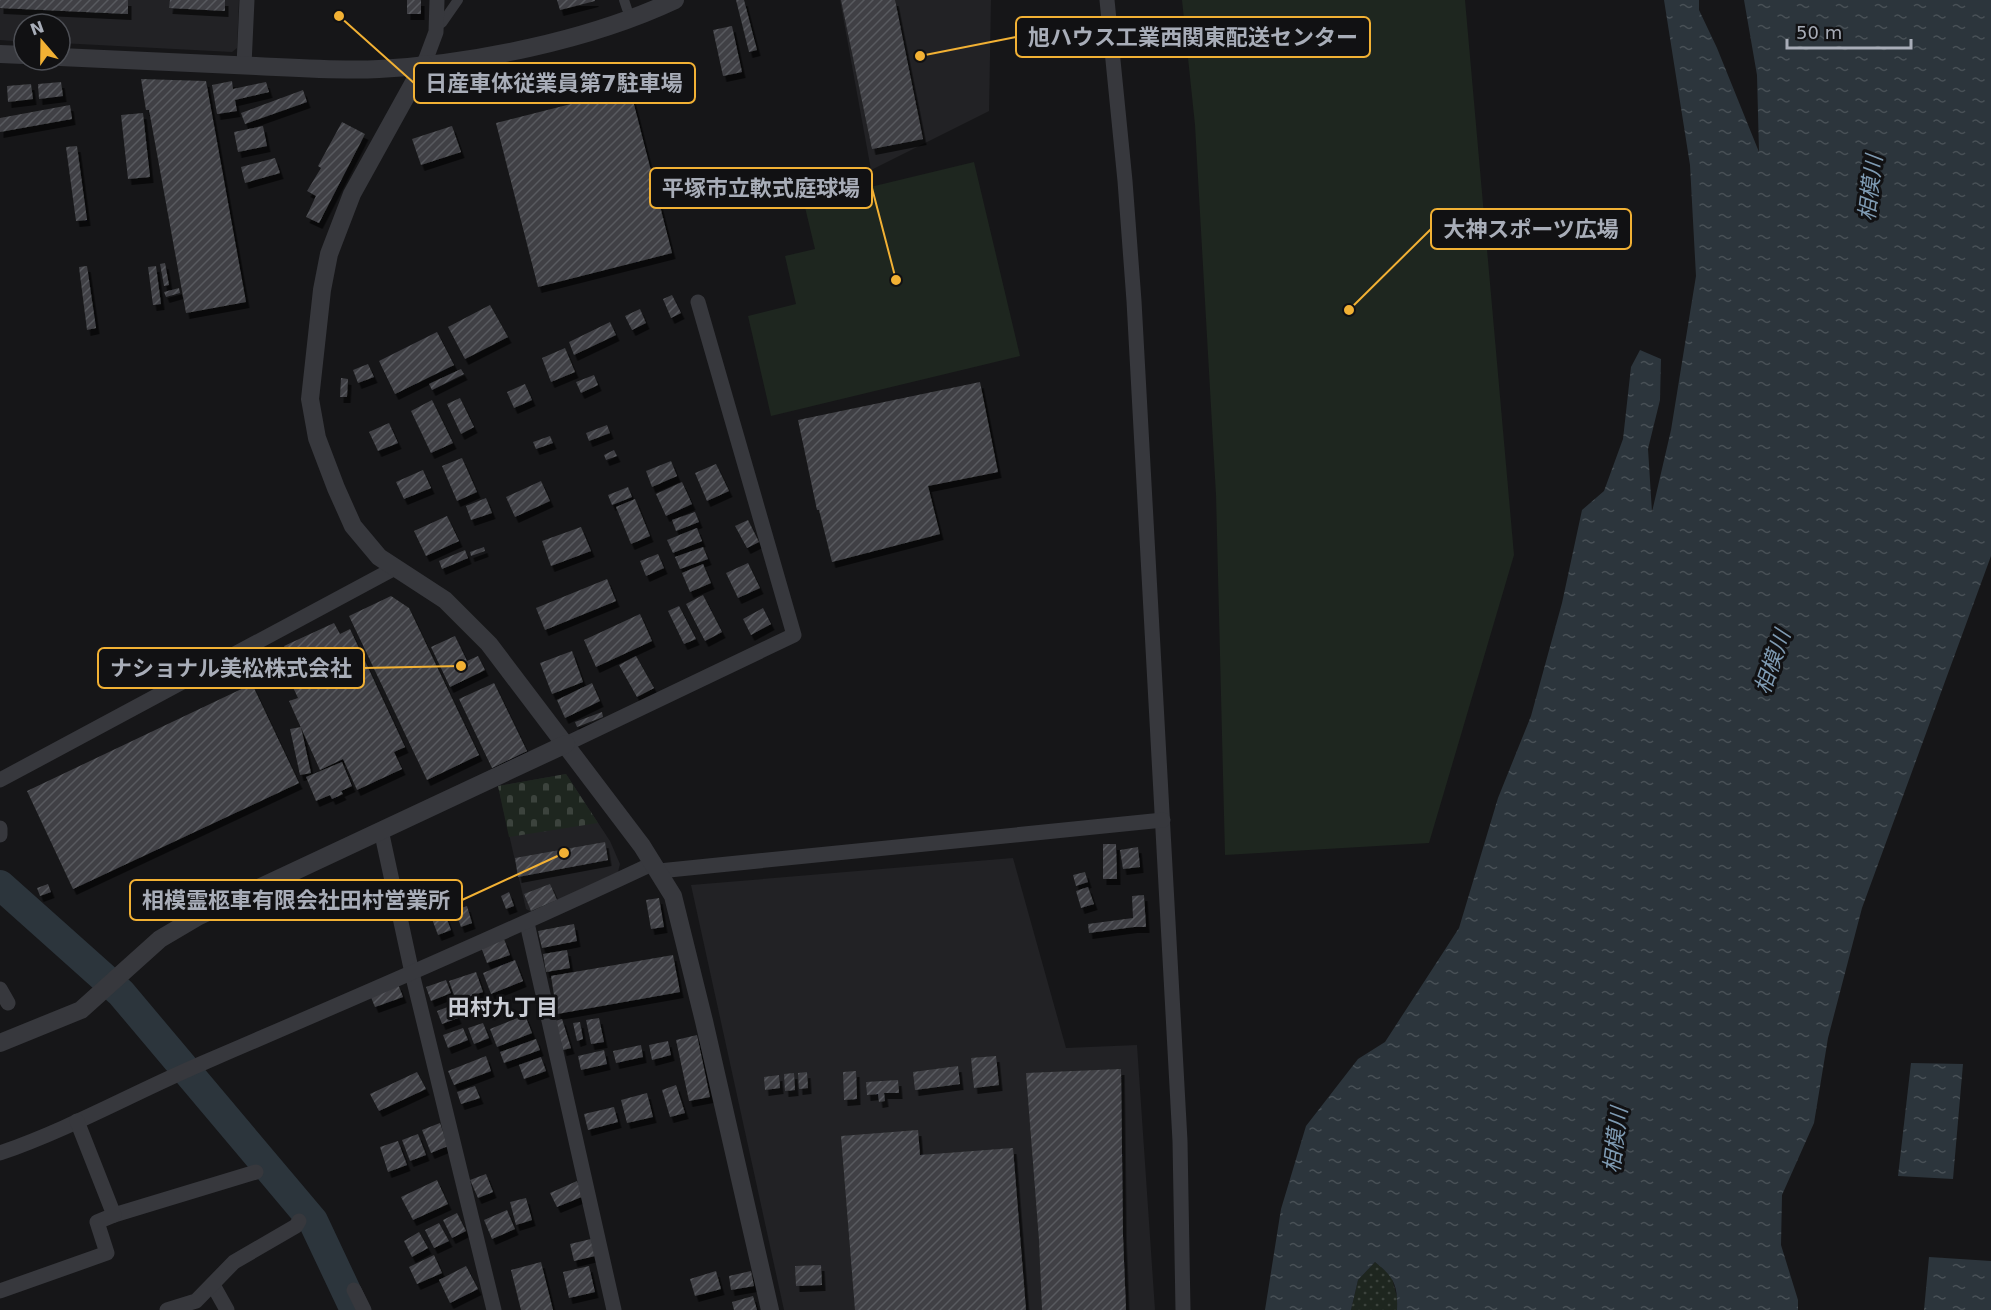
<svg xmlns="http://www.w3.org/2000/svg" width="1991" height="1310" viewBox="0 0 1991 1310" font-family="'DejaVu Sans','Noto Sans JP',sans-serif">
<defs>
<pattern id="grass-dots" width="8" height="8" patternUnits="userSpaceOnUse" patternTransform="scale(1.5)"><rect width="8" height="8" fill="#1e261f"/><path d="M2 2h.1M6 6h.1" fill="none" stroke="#3c433d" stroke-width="1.8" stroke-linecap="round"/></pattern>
<pattern id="cemetery-stones" width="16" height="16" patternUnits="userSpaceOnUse" patternTransform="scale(1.5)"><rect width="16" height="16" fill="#1e261f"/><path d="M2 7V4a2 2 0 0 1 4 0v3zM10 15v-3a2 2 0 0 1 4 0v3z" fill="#3c433d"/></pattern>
<pattern id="water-ripples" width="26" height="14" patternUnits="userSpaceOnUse" patternTransform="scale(1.5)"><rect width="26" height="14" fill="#2c353c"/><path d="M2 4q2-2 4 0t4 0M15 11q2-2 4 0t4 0" fill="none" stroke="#485056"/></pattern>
<pattern id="building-hatch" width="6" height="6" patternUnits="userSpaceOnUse" patternTransform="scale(1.5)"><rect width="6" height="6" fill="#404145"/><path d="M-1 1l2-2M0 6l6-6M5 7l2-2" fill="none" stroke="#595a5e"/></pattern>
<filter id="shadow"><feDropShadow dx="3.5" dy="6" stdDeviation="0" flood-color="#0009"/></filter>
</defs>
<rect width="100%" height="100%" fill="#161618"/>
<!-- built -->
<g fill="#222225">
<path d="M0,0H239L237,48L232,52L60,43V24H24V42L0,40Z"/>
<path d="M840,0H991L989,111L871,170Z"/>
<path d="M566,774L610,841L620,864L618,872L532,912L526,909L498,786Z"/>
<path d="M1013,858L1066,1048L1137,1045L1155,1310H784L691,885Z"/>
</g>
<!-- grass -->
<path fill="url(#grass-dots)" d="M1375,1262L1391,1275L1397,1297V1310H1351L1358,1280Z"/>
<!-- cemetery -->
<path fill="url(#cemetery-stones)" d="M566,774L598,823L509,837L498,786Z"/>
<!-- park -->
<g fill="#1e261f">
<path d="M1182,0H1465L1514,555L1429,843L1225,855L1216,495L1195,125Z"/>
<path d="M974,162L1020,356L771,416L748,316L796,304L785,256L815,249L804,203Z"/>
</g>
<!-- water -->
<g fill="url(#water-ripples)">
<path d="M1664,0H1699V10L1717,48L1759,152L1757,75L1744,0H1991V556L1862,908L1828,1038L1814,1123L1782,1195L1781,1245L1798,1300V1310H1397C1398,1285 1394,1277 1375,1262L1358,1280L1351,1310H1265L1281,1209L1306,1126L1358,1059L1385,1042L1459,928L1498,798L1531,716L1562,603L1582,510L1604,491L1623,439L1631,367L1640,350L1661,359L1660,400L1648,449L1652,512L1671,430L1696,276L1690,165Z"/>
<path d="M1911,1063L1963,1064L1953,1179L1898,1176Z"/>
<path d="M1929,1257L1991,1261V1310H1924Z"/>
</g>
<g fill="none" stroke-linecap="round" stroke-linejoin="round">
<!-- river -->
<path stroke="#2c353c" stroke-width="30" d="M0,885L121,993L313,1221L355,1310"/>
</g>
<!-- building -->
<g fill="url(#building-hatch)" filter="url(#shadow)">
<path d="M0,0H128V14L0,8Z"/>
<path d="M170,0H225V11L169,8Z"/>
<rect x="407" y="0" width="14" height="14"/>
<path d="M557,0H595V1L560,10Z"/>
<path d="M736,0H744L757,50L749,52Z"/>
<path d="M841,0H895L923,139L872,149Z"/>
<path d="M732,26L742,72L723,76L713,30Z"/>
<path d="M141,79L206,81L246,302L186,313L149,110H146Z"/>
<path d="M232,81L233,89L266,82L269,92L235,100L237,111L217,114L212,85Z"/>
<path d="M61,82L63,96L39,99L38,84Z"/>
<path d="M31,84L33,99L8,102L7,86Z"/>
<path d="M630,89L672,253L538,287L496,123Z"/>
<path d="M303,90L307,102L245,124L241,113Z"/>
<path d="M70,105L72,119L0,132V118Z"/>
<path d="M143,113L150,177L128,179L121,115Z"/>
<path d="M342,122L365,134L319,223L306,217L316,196L307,191L321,168L318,166Z"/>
<path d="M263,126L267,146L238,152L234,132Z"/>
<path d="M452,126L461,152L421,165L412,139Z"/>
<path d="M77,146L87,220L76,221L66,147Z"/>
<path d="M275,158L280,173L245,183L241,167Z"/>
<path d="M165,263L169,285L164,286L160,264Z"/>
<path d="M87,266L96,328L87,330L79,267Z"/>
<path d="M156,266L161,304L153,305L148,267Z"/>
<path d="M179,288L180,293L166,297L164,292Z"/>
<path d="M672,295L681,313L671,318L663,299Z"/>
<path d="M490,305L508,337L465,359L448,327Z"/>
<path d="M640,309L646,323L632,330L625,316Z"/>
<path d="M610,322L616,335L574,355L569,342Z"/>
<path d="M437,332L454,365L395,394L379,361Z"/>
<path d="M565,348L575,372L551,382L542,358Z"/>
<path d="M368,364L374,377L358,383L353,370Z"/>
<path d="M461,369L464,374L432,390L429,384Z"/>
<path d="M594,375L598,385L581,393L576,382Z"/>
<path d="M341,378L348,379L347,397H340Z"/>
<path d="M980,382L998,472L928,486L940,534L832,562L819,510H817L798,420Z"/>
<path d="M525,384L532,400L514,408L507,392Z"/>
<path d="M460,398L474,427L461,434L447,404Z"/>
<path d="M432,400L453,443L431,453L411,411Z"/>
<path d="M389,423L398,443L378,451L369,432Z"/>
<path d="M607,425L610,433L589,441L586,433Z"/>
<path d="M550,436L553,443L536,449L533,442Z"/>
<path d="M614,450L617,456L606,460L604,455Z"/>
<path d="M462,458L477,492L457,501L442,466Z"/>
<path d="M671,461L677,476L652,487L646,471Z"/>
<path d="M716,464L729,491L707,501L695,473Z"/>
<path d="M423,470L431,488L404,499L396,482Z"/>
<path d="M541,481L550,501L515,517L506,497Z"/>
<path d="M682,482L692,504L666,516L656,494Z"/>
<path d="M628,487L632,497L612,505L608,495Z"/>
<path d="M486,498L492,513L471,520L466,506Z"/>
<path d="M635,499L650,536L631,544L616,507Z"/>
<path d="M695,512L699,522L676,531L672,520Z"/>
<path d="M447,516L459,541L426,556L414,531Z"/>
<path d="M748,520L759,542L747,548L735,526Z"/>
<path d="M581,527L591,551L551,566L542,541Z"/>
<path d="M697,528L702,541L673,553L667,540Z"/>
<path d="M484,547L485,551L471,556L470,552Z"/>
<path d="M703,547L708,559L680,569L675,557Z"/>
<path d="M465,550L468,558L442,569L439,561Z"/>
<path d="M658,554L664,568L646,576L640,561Z"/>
<path d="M748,563L760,588L738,598L726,573Z"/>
<path d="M703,564L711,583L690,592L682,573Z"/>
<path d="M607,579L616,601L545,630L536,608Z"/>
<path d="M703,595L722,632L705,641L686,604Z"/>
<path d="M391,596L409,608L479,755L427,780L349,616Z"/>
<path d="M679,606L696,639L684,644L668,611Z"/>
<path d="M763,608L771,624L751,635L743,619Z"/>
<path d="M640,614L652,641L596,667L584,640Z"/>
<path d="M334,623L340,634L350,629L405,747L394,752L402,769L357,790L343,759L320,770L289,701L298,698L281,662L290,658L284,646Z"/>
<path d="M455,636L467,661L478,656L485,670L450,687L431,647Z"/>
<path d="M572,651L583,682L552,694L540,663Z"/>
<path d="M636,656L654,688L637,697L619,665Z"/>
<path d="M494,683L527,751L492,768L459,699Z"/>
<path d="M592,683L600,701L565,718L557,700Z"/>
<path d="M252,684L299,783L73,889L27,791Z"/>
<path d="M602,712L603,717L577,727L575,722Z"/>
<path d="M301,727L311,773L300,775L290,729Z"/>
<path d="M342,762L352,786L341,791L343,794L332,799L330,795L316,801L306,777Z"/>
<path d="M605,842L608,860L518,877L515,858Z"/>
<path d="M1103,844H1116L1117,879H1103Z"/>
<path d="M1138,847L1140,867L1123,869L1120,850Z"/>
<path d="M1085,872L1088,882L1076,886L1073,875Z"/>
<path d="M48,884L51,892L40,896L37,888Z"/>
<path d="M550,884L557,900L531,911L524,894Z"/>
<path d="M1088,887L1094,904L1081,908L1076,891Z"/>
<path d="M509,892L514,906L506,909L501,896Z"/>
<path d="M1144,895L1146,927H1134L1089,933L1088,924L1133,918L1132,896Z"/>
<path d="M659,898L664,927L651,929L646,900Z"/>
<path d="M467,906L472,923L461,927L455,910Z"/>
<path d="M445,914L451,930L438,935L432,919Z"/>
<path d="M574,924L577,941L542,948L538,931Z"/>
<path d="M504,939L510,955L487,963L481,947Z"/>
<path d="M567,950L570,968L546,972L543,954Z"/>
<path d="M673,955L680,992L557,1014L551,976Z"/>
<path d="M515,960L523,981L491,994L483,973Z"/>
<path d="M476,972L483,992L456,1001L449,981Z"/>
<path d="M446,980L451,993L431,1001L426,987Z"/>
<path d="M398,984L403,997L375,1007L370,995Z"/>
<path d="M453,1005L458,1018L442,1024L437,1011Z"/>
<path d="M525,1015L532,1033L497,1047L490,1029Z"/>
<path d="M599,1018L604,1042L591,1044L586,1020Z"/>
<path d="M562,1019L571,1048L563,1050L555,1021Z"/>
<path d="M580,1022L583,1039L577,1041L573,1023Z"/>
<path d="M483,1023L489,1038L474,1044L468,1028Z"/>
<path d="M463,1028L468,1040L448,1048L443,1035Z"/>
<path d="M697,1035L710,1097L689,1101L676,1040Z"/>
<path d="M536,1039L540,1050L504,1063L500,1052Z"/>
<path d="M668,1041L671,1055L652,1060L649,1045Z"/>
<path d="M641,1045L643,1057L616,1063L613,1051Z"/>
<path d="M604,1050L607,1064L581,1070L578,1056Z"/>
<path d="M486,1056L491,1071L454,1085L448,1071Z"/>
<path d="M996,1056L999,1085L974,1088L971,1058Z"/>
<path d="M541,1057L546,1071L524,1079L519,1065Z"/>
<path d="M958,1066L960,1084L915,1090L913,1072Z"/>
<path d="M1121,1069L1123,1236L1126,1310H1042L1039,1240L1026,1073Z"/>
<path d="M856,1071L857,1099L844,1100L843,1072Z"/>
<path d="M417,1072L426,1089L379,1111L370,1094Z"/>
<path d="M807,1072L808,1088L799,1089L798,1073Z"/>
<path d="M794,1073L795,1090L785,1091L784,1074Z"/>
<path d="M779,1075L780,1088L765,1090L764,1077Z"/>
<path d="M898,1080L899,1093H884L885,1101L879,1102L878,1094L867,1095L866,1082Z"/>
<path d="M676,1085L685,1113L670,1117L662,1090Z"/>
<path d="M475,1086L480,1098L461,1104L457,1092Z"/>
<path d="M647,1093L653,1117L627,1123L621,1100Z"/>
<path d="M614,1107L618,1122L588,1130L584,1114Z"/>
<path d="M440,1123L448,1146L431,1153L422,1130Z"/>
<path d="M918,1130L920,1155L1013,1148L1026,1310H855L841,1136Z"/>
<path d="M418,1134L426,1155L410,1161L402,1140Z"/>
<path d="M398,1141L407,1165L388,1172L380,1147Z"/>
<path d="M486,1174L493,1192L478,1198L470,1180Z"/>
<path d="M437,1180L448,1204L413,1220L401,1197Z"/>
<path d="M577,1181L584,1196L557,1207L550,1193Z"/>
<path d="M526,1198L532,1220L516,1225L510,1202Z"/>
<path d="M507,1210L515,1229L492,1239L484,1220Z"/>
<path d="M457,1213L466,1231L452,1238L443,1220Z"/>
<path d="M439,1223L449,1241L434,1248L425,1230Z"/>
<path d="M419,1232L428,1248L412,1257L404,1241Z"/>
<path d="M591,1239L595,1256L574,1261L570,1244Z"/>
<path d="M434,1255L442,1273L417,1284L409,1267Z"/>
<path d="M541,1262L553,1310H521L511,1270Z"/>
<path d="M821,1265L822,1285L796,1286L795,1266Z"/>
<path d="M466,1266L478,1289L450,1303L439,1280Z"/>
<path d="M589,1266L595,1292L569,1298L563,1272Z"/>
<path d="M716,1271L721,1289L695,1296L690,1279Z"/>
<path d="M751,1271L754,1286L731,1290L729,1276Z"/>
<path d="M753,1296L757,1310H734L732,1302Z"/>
</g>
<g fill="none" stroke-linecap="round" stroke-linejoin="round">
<!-- pedestrian -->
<g stroke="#37383d" stroke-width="10">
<path d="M624,0L627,9"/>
<path d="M442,23L458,0"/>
</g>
<!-- minor -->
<g stroke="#37383d" stroke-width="15">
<path d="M1107,0L1125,181L1134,301L1180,1141L1183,1310"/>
<path d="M424,64L436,32L437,0"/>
<path d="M244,65L247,0"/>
<path d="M566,744L794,635L698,302"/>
<path d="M0,780L395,568"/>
<path d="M0,828V835"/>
<path d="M381,830L412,973L494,1310"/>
<path d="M659,871L1163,820"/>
<path d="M527,923L614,1310"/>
<path d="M0,989L8,1003"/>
<path d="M0,1153C70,1129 135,1092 203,1063C354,998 505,933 654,863"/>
<path d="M114,1215L256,1172"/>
<path d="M213,1285L227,1310"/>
<path d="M354,1290L364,1310"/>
<path d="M0,1291L107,1253L97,1222L114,1215L77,1121"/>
<path d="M167,1310L196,1301L234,1262L296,1226L299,1221"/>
</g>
<!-- tertiary -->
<g stroke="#37383d" stroke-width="18">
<path d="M0,54L24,55"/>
<path d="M60,57C125,60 191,63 256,66C297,68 339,71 379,69C473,64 590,40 675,0"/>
<path d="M424,64L352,194L329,254L322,290L310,399L317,438L336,488L353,526L379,557L445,600L489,644L642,846L673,896L704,1021L770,1310"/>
<path d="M0,1043L81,1010L160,939L199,916L566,744"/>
</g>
</g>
<g text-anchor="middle" stroke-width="6" stroke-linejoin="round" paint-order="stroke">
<!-- water labels -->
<g font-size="22" font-style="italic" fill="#7f9bb3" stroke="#111113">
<text transform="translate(1870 188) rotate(-83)" y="8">相模川</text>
<text transform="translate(1772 662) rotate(-71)" y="8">相模川</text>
<text transform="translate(1615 1140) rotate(-83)" y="8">相模川</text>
</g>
<!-- neighbourhood labels -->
<g font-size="22" font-weight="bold" fill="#c9ccd4" stroke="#111113">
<text x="503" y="1015">田村九丁目</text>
</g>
</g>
<!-- callouts -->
<path fill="none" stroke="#f2b134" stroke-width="2" d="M920 56L1016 37M339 16L414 83M896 280L872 188M1349 310L1431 229M461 666L364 668M564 853L462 900"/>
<g fill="#f2b134" stroke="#111113" stroke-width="2">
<circle cx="920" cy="56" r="6"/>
<circle cx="339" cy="16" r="6"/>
<circle cx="896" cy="280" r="6"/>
<circle cx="1349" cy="310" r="6"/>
<circle cx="461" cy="666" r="6"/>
<circle cx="564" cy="853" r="6"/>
</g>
<g fill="#111113" stroke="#f2b134" stroke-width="2">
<rect x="1016" y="17" width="354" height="40" rx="6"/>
<rect x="414" y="63" width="281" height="40" rx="6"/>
<rect x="650" y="168" width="222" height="40" rx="6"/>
<rect x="1431" y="209" width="200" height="40" rx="6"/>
<rect x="98" y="648" width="266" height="40" rx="6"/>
<rect x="130" y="880" width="332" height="40" rx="6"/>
</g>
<g font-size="22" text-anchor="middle" font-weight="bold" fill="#a8adb8">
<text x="1193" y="45">旭ハウス工業西関東配送センター</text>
<text x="554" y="91">日産車体従業員第7駐車場</text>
<text x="761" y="196">平塚市立軟式庭球場</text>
<text x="1531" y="237">大神スポーツ広場</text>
<text x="231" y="676">ナショナル美松株式会社</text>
<text x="296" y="908">相模霊柩車有限会社田村営業所</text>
</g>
<!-- north arrow -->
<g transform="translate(42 42) rotate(340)"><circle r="28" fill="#111113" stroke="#4d4f55" stroke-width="1.5"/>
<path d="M0-4.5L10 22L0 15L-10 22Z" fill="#f2b134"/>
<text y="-9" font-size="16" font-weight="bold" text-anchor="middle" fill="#a8adb8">N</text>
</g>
<!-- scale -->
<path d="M1787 39v9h124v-9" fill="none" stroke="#a8adb8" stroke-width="3"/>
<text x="1796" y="39" font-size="18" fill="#a8adb8" stroke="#111113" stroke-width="4.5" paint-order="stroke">50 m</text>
</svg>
